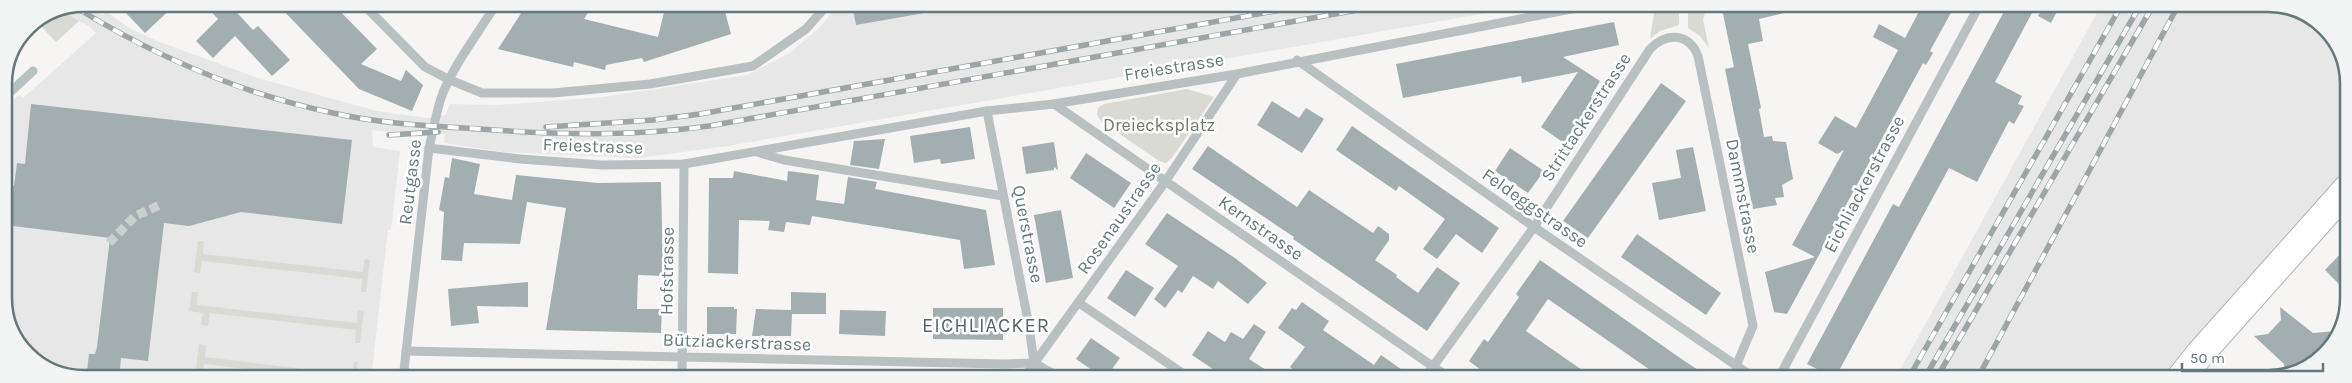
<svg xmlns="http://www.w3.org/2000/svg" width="2352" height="383" viewBox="0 0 2352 383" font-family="Karla,sans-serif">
<rect width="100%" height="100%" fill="#f6f5f3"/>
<!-- built -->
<g fill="#e7e7e7">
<path d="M84,4H92L95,5L93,9L102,15L107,12L129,28L157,41L261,79L377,111L427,118L445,115L450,104L497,105L603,97L747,75L790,53L821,26L838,4H1538L728,146L638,158L503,152L444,143L445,134L419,135L372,130L373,147L400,151L391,230H388L371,379H73L31,359L6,319L4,108L19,95L23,98L96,33L90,27L64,12Z"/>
<path d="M2102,4H2279L2321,24L2347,68V189L2180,379H1895Z"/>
</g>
<!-- green -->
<g fill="#d8dad3">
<path d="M1662,4H1679V25L1660,31L1650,39L1655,6Z"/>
<path d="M1688,4H1707L1703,20L1709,48L1700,36L1688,28Z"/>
<path d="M64,12L79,21L56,42L38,23Z"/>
<path d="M1187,89L1214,97L1171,159L1166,163L1159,161L1101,121L1097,115L1098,108L1104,104Z"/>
<path d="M198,241H204L203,254L363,272L365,259L370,260L366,292H361L362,279L202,261L200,273L194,272Z"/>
<path d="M192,292H198L197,305L357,323L358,310L364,311L360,343H355L356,330L210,313L208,326L201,325L203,313L189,311Z"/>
<path d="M199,344L206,345L205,357L352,375L354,362H358L356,379H327L204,364L202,377L195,376Z"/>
</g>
<!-- building -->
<g fill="#a3aeb0">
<path d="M132,4H176L145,33L124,11Z"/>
<path d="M204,4H229L253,30L258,26L290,60L272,76L235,36L213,58L196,41L218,19Z"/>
<path d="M277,4H333L377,49L361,64L401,81L406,70L423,85L412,111L359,89Z"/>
<path d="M527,4H593L584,19L658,37L666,4H723L731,34L644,62L642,58L606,65L605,70L574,62L573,67L498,49Z"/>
<path d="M852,4H929L930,12L856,25Z"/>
<path d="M1721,4H1796V10L1759,19L1763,41L1748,44L1761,108L1759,109L1764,137L1772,136L1773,141L1786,142L1793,179L1782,185L1784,197L1775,198L1777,205L1753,209L1725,69L1734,67Z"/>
<path d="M1923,4H1944L1953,9L1930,51L1933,53L1926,65L1923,63L1787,314L1774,312L1765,272L1815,257L1792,245L1844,150L1837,154L1818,143L1835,116L1856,128L1898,50L1873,37L1879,24L1905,38Z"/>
<path d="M2008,4H2016L2032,13L1995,82L2022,96L2018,104L2024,106L2014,124L2009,121L1977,182L1949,168L1835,378L1807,364L1893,204L1899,207Z"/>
<path d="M2044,4H2061L2051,23L2038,16Z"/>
<path d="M1614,22L1619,45L1563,57L1600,81L1591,97L1594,100L1564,143L1541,127L1578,72L1522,83L1521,76L1403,98L1396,64Z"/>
<path d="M1661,83L1686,101L1588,238L1563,221Z"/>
<path d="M1272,101L1299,118L1306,108L1324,119L1302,153L1257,125Z"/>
<path d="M31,104L352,140L342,224L241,212L189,226L164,223L148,361L121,358L119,379H86L89,354H95L97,347L110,238L5,225V185L14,186L17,163L25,164Z"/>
<path d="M1352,126L1499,228L1482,253L1456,234L1437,259L1423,249L1445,219L1399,186L1396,191L1336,150Z"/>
<path d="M970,127L975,159L941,164L940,159L914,163L910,136Z"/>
<path d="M885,139L879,169L850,165L854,141Z"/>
<path d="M1054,142L1058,170L1054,167V170L1026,174L1022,147Z"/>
<path d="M1208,146L1297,207L1309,190L1373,233L1378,226L1389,234V240L1375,260L1397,275L1396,277L1418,293L1437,267L1460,283L1427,331L1293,239L1294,237L1192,169Z"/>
<path d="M1693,147L1706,211L1659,220L1652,183L1681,178L1676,150Z"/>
<path d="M1510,148L1544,171L1528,193L1495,171Z"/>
<path d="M1086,153L1131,183L1114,208L1070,178Z"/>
<path d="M452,158L480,164L474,194L512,200L516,175L598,183L661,182L663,276L638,275L637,309H662L661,333L546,330L566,208L527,202L520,244L464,243L462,261L441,260L444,212L439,210L445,177L449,178Z"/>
<path d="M734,171L787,181L788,171L819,175L816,200L844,204L848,177L877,182L875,189L986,210L995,265L964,269L960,240L812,216L810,225L786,222L784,232L768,230L770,221L739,220L738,274L708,273L709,178H733Z"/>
<path d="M1061,210L1073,278L1046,283L1034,215Z"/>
<path d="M1167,213L1235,258L1267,283L1248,304L1218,281L1213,289L1193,276L1182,293L1178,290L1165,308L1154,299L1178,266L1145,244Z"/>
<path d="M1637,234L1721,293L1706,315L1621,257Z"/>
<path d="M2347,247V292L2325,270Z"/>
<path d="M1540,260L1683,360L1712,379H1663L1548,299L1526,331L1595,379H1493L1469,361L1484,339L1488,342L1519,297L1516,294Z"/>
<path d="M1126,270L1154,288L1135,317L1107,298Z"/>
<path d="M528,282V307L477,306L479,323L451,326L448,289Z"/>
<path d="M791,292L826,293V314H792L791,336H752L756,309L791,310Z"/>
<path d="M1302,302L1329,321L1323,330L1374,365L1381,355L1415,379H1307L1290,367L1305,347L1278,328L1292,308L1296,310Z"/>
<path d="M707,307H734V309H737L736,334H707Z"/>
<path d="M2280,307L2313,333L2336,331L2325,351H2321L2312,363L2285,373L2284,364L2254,336L2268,334L2281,320Z"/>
<path d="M933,308H1003V340L933,339Z"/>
<path d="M840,310L886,311L885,336L839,334Z"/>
<path d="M1254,324L1266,332L1249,359L1280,379H1228L1192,355L1208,331L1225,342L1231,332L1243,339Z"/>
<path d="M1091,338L1120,358L1105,379L1076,359Z"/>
</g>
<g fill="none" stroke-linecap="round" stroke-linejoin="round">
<!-- minor-tunnel -->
<path stroke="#cad0cf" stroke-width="9" stroke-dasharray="9 4.5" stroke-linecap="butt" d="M109,243L135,216L160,205"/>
<defs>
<path id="major" d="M2180,379L2199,355L2347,189"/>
</defs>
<!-- major casing -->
<use href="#major" stroke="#adb5b6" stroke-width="30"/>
<!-- minor -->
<g stroke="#b9c0c1" stroke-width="9">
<path d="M363,4L425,67L450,80L482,93H553L650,84L753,66L806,29L828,4"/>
<path d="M1297,60L1534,227L1756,379"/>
<path d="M4,98L33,71"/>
<path d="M1054,104L1451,379"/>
<path d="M987,111L1029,326L1034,363"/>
<path d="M429,148L520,159L602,165L684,164L987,111L1054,104L1237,74L1597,4"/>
<path d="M757,152L784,160L1003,196"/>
<path d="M1079,303L1191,379"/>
<path d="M406,351L1004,364L1034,363L1062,379"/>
<path d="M403,379L429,148C433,131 436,114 441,98C453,65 478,34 496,4"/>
<path d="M682,379L684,164"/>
<path d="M1023,379L1165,182L1237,74"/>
<path d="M1424,379L1534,227L1650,49C1667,32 1689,33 1698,56L1753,326L1736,366"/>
<path d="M1778,379L1980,4"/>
</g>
<!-- major -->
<use href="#major" stroke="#fff" stroke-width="28"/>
<defs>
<g id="rail">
<path d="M75,7C155,56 241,94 333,113C386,125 440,126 494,130C567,135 637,136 709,126L1391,4"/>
<path d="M546,127L653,120L700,114L1314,4"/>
<path d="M389,135L438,132"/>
<path d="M1908,379L2122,4"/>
<path d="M1924,379L2141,4"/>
<path d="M1936,379L2154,4"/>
<path d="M1977,379L2179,4"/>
</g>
</defs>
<!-- rail casing -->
<use href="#rail" stroke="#9ca6a7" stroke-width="5.5"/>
<!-- rail -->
<use href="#rail" stroke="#fff" stroke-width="4" stroke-dasharray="11" stroke-linecap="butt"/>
</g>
<g text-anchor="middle" stroke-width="5" stroke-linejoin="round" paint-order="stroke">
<!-- street labels -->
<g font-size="18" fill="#64797b" stroke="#fff">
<text transform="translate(1174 67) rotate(-9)" y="6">Freiestrasse</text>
<text transform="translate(1586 117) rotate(-57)" y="6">Strittackerstrasse</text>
<text transform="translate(593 146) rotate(2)" y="6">Freiestrasse</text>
<text transform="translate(410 182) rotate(-83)" y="6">Reutgasse</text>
<text transform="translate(1864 184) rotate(-62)" y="6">Eichliackerstrasse</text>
<text transform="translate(1743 196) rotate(79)" y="6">Dammstrasse</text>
<text transform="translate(1535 208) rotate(35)" y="6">Feldeggstrasse</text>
<text transform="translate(1119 218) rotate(-55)" y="6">Rosenaustrasse</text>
<text transform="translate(1261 228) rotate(35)" y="6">Kernstrasse</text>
<text transform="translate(1028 234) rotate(79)" y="6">Querstrasse</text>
<text transform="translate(667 271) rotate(-89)" y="6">Hofstrasse</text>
<text transform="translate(737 342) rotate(2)" y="6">Bütziackerstrasse</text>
</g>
<!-- park labels -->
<g font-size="18" fill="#707966" stroke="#fff">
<text x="1159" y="131">Dreiecksplatz</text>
</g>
<!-- quarter labels -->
<g font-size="20" letter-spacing="1" fill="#556567" stroke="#fff">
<text x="986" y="332">EICHLIACKER</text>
</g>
</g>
<!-- crop -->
<path d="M0 0H2352V383H0ZM84 12H2268A72 72 0 0 1 2340 84V298A72 72 0 0 1 2268 370H84A72 72 0 0 1 12 298V84A72 72 0 0 1 84 12Z" fill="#f3f4f4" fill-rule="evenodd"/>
<path fill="none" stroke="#64797b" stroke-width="2.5" d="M84 12H2268A72 72 0 0 1 2340 84V298A72 72 0 0 1 2268 370H84A72 72 0 0 1 12 298V84A72 72 0 0 1 84 12Z"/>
<!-- scale -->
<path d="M2182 363v8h141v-8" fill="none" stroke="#64797b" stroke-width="2.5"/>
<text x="2190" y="363" font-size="15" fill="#64797b" stroke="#ffffff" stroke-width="4" paint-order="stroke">50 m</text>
</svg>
